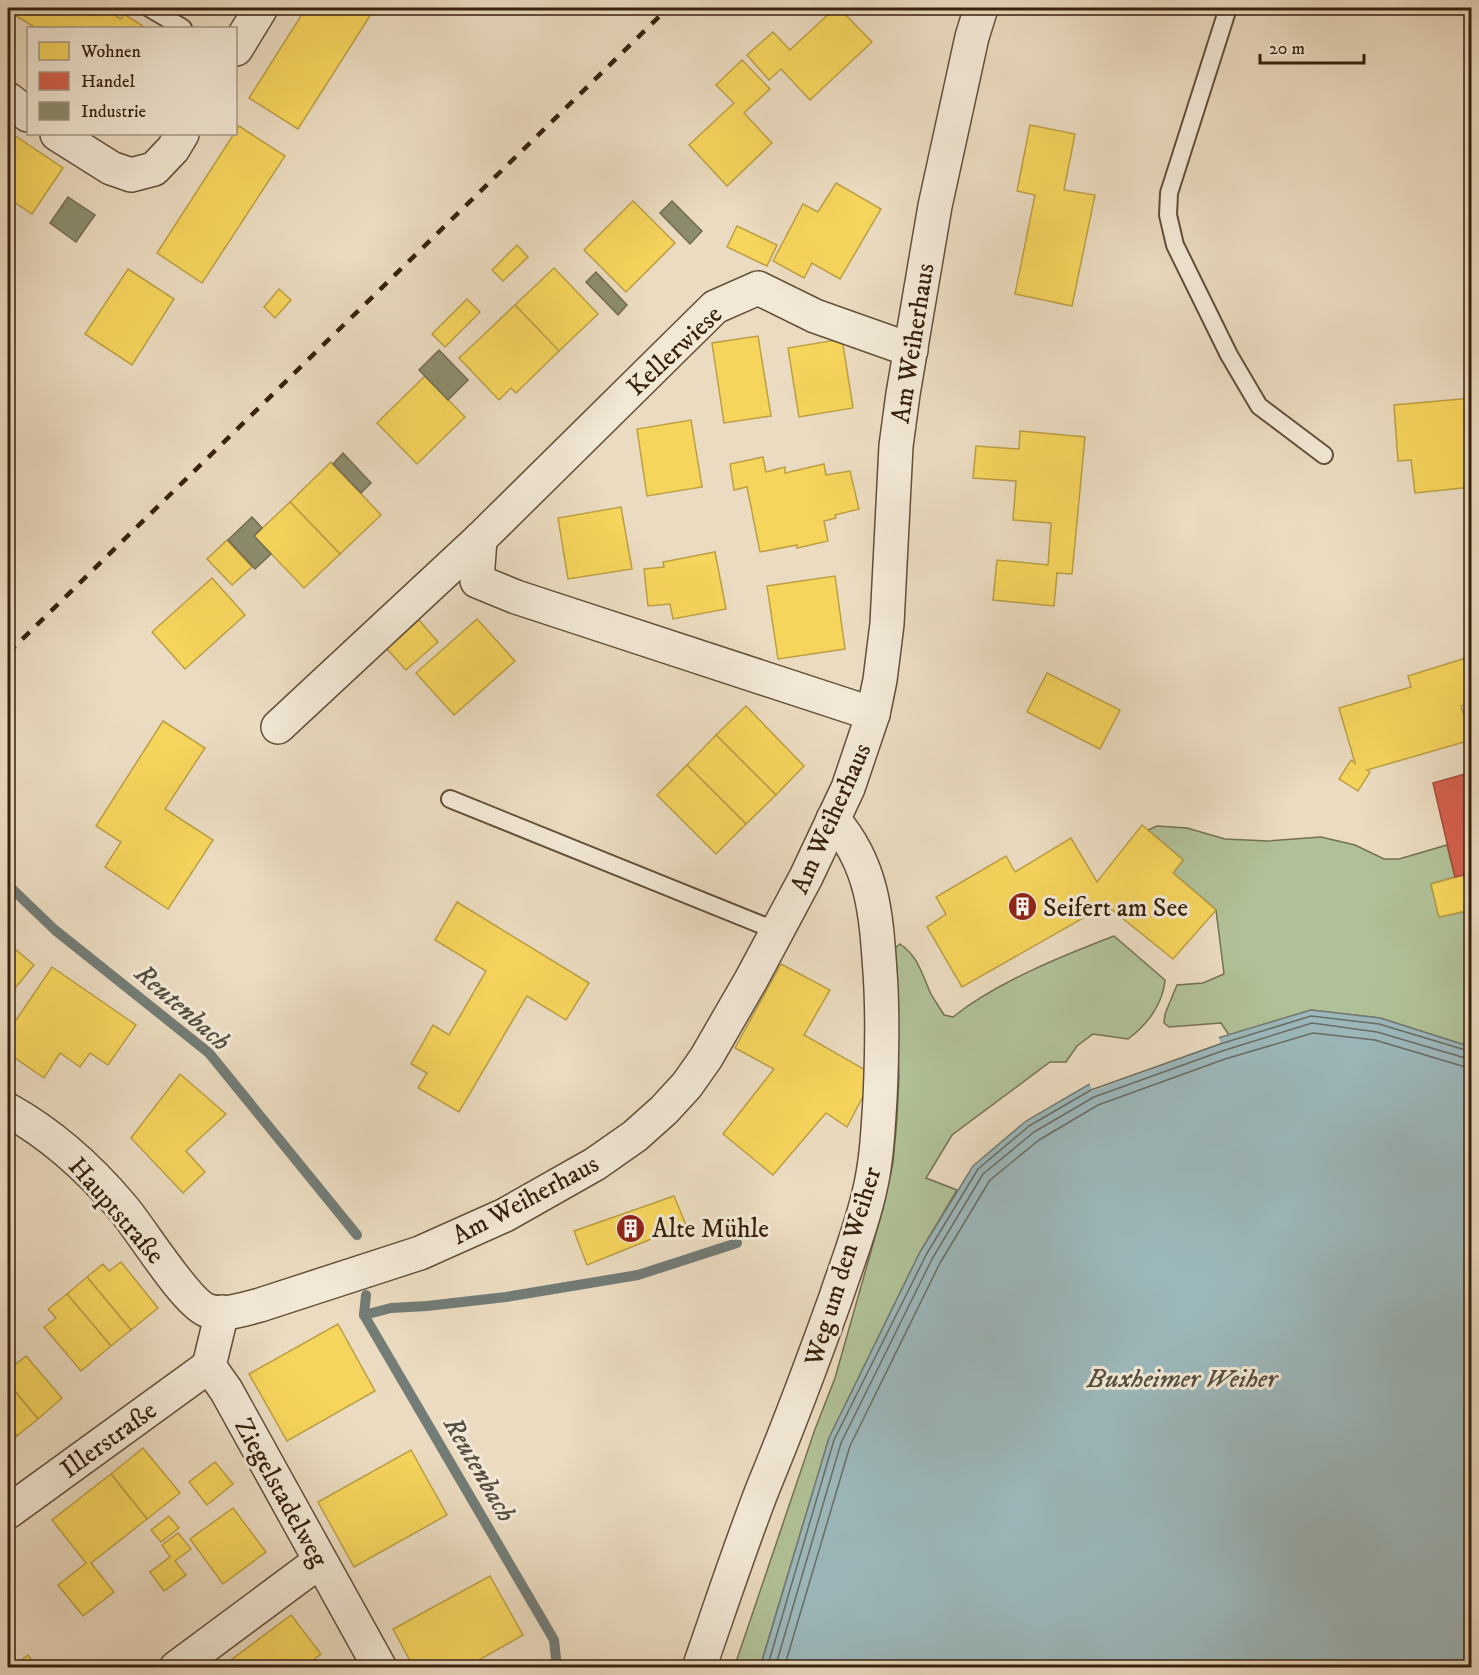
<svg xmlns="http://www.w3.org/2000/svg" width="1479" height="1675" viewBox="0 0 1479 1675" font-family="'IM FELL DW Pica',serif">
<rect width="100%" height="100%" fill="#ebdbc0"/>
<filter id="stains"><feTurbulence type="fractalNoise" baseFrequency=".00333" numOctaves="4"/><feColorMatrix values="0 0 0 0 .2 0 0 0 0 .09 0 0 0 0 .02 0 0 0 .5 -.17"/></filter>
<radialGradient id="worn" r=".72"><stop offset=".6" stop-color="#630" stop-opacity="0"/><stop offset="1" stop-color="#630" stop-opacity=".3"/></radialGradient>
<!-- green -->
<g fill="#b1c197" stroke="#747152" stroke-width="1.5">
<path d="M1157,826L1187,828L1225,839L1268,841L1321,837L1355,845L1384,859H1399L1447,845L1455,877L1431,884L1439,917L1471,910V945L1465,965L1471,980V1047L1380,1018L1311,1010L1229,1035L1221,1023L1169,1027L1164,1023L1165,1014L1177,985L1203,983L1224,974L1216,910L1173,873L1183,860L1148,830Z"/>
<path d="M1114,936L1165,980C1163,1004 1147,1025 1128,1039L1093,1034L1077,1046L1066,1062H1050L952,1135L926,1178L957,1190L920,1252L829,1438L760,1667L734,1668L814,1432L835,1378L883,1209L893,1163L897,1119L899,1077L894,949L900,944C919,957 922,975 931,994C935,1001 940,1008 944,1015L953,1017C997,982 1062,956 1114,936Z"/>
</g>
<!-- water -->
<path fill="#9cb8bc" stroke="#737c76" stroke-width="1.5" d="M1311,1010L1380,1018L1471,1047V1667L760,1668L829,1438L920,1252L973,1166L1026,1121L1088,1085L1218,1038Z"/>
<!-- pier -->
<path fill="#ebdbc0" d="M1218,1035L1221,1044L1092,1091L1089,1081Z"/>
<!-- homes -->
<g fill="#f6d55c" stroke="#bc9f44" stroke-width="1.5">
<path d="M8,8H103L121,19L124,14L146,28H36L8,11Z"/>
<path d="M306,8H375L298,129L249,98Z"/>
<path d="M835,8H839L872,42L810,100L781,69L769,80L747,55L773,32L790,50Z"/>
<path d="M742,60L770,89L744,113L772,143L727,186L689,145L734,103L716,85Z"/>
<path d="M1030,125L1075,134L1064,190L1095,195L1072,306L1015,294L1035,195L1017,191Z"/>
<path d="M239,126L285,156L202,283L157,253Z"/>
<path d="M8,131L63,168L32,214L8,198Z"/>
<path d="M836,183L881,209L840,279L812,263L804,278L773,261L803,204L818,212Z"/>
<path d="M633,201L675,243L626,292L584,250Z"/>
<path d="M737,226L777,245L767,266L727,247Z"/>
<path d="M517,245L528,257L503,281L492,270Z"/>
<path d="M554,268L598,314L559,351L515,305Z"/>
<path d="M128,269L174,299L132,365L85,334Z"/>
<path d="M279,289L291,300L275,318L264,307Z"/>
<path d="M467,299L480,312L445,347L432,334Z"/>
<path d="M515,305L559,351L516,393L511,388L499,400L459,358Z"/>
<path d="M758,336L771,416L724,423L712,343Z"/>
<path d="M842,339L853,408L799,417L788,348Z"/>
<path d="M425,376L465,417L417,464L377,423Z"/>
<path d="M1472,398V487L1415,493L1411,460L1398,461L1394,405Z"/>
<path d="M691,420L702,487L647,496L637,429Z"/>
<path d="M1020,431L1085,437L1072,574L1057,573L1054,606L993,600L997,560L1048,565L1051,523L1013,520L1016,481L973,478L976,446L1019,449Z"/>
<path d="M763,457L766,472L785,467V473L824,464L826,475L850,471L859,509L835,515L836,518L824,521L828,541L797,548V545L760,552L747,487L734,490L730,464Z"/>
<path d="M331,462L381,515L340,554L290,502Z"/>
<path d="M290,502L340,554L304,588L254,536Z"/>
<path d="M621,507L632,569L568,579L558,518Z"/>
<path d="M227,540L252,567L232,585L207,559Z"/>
<path d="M715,552L726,609L673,619L670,604L648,606L644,569L664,567L663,562Z"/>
<path d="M835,576L845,649L778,659L767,586Z"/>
<path d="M212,578L245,615L185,669L152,632Z"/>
<path d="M477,619L515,661L454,715L416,673Z"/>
<path d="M419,620L438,642L406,670L387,649Z"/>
<path d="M1466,658L1470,667H1472V706L1471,703L1461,706L1471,740L1367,770L1370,772L1358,791L1339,779L1351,760L1355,763L1339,708L1411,687L1408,676Z"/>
<path d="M1047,673L1120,710L1100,749L1027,712Z"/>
<path d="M746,706L804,766L776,795L716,735Z"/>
<path d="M163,721L205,748L165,809L213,840L168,909L105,867L121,842L96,826Z"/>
<path d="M716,735L776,795L746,824L687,765Z"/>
<path d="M687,765L746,824L716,854L657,795Z"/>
<path d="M1142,825L1183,860L1173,873L1216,910L1173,959L1106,905L962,987L927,927L946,914L936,897L1006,856L1015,872L1071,838L1097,882Z"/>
<path d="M1463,875L1471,910L1439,917L1431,884Z"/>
<path d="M457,902L589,983L566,1020L527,996L459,1112L418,1088L427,1073L411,1064L433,1025L449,1035L486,971L435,940Z"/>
<path d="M8,943L34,965L8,997Z"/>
<path d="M781,964L830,990L804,1035L874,1075L847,1127L826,1113L773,1175L723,1134L774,1069L735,1048Z"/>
<path d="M52,967L136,1025L108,1065L90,1053L80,1067L60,1053L44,1078L8,1053V1032Z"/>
<path d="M180,1074L226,1114L186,1151L205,1172L183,1193L131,1138Z"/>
<path d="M674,1196L686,1225L587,1265L574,1231Z"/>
<path d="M121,1262L158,1308L131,1330L87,1277L103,1264L109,1271Z"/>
<path d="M87,1277L131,1330L111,1346L67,1294Z"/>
<path d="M67,1294L111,1346L81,1371L44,1327L56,1318L48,1309Z"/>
<path d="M338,1324L375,1391L287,1441L249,1374Z"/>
<path d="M9,1356L16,1364L26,1356L62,1398L38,1419L8,1383Z"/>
<path d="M8,1383L38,1419L17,1436L8,1425Z"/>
<path d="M8,1425L17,1436L8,1444Z"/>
<path d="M143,1448L180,1493L147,1519L111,1474Z"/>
<path d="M411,1450L447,1515L354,1567L318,1502Z"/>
<path d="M215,1462L233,1484L207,1505L189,1482Z"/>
<path d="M111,1474L147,1519L91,1563L114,1592L83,1616L58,1585L86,1563L52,1520Z"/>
<path d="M233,1508L266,1552L223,1584L190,1539Z"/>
<path d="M169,1516L179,1528L161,1542L151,1530Z"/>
<path d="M178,1533L191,1549L175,1561L186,1575L164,1591L150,1572L170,1557L162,1545Z"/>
<path d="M490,1576L523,1635L465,1668H414L393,1629Z"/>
<path d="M291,1615L321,1654L302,1668H236L231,1660Z"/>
<path d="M28,1655L37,1668H11Z"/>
<path d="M231,1660L236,1668H222Z"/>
</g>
<!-- shops -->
<path fill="#d6604d" stroke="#a64d3a" stroke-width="1.5" d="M1472,772V873L1455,877L1433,783Z"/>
<!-- industry -->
<g fill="#8c8c6e" stroke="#726c51" stroke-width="1.5">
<path d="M68,197L95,215L76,242L50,223Z"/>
<path d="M672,201L702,231L690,244L660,213Z"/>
<path d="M596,272L627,305L618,315L586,282Z"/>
<path d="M439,350L468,380L448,400L419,370Z"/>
<path d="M343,453L371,483L361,493L333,464Z"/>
<path d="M252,517L262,528L254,536L271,554L255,569L228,540Z"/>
</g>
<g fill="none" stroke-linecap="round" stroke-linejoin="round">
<!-- shore -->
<g stroke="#696c64" stroke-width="1.5">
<path d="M767,1668L834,1440L926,1255L978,1169L1029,1126L1091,1090L1220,1044L1311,1016L1379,1024L1472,1052"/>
<path d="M775,1668L841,1443L932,1259L983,1174L1034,1132L1094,1097L1222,1051L1312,1023L1377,1032L1472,1060"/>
<path d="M784,1668L850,1446L940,1263L990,1180L1039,1140L1098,1105L1225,1059L1313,1033L1375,1040L1472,1069"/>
</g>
<!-- stream -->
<g stroke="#737c76" stroke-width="10">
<path d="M8,885L55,930L209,1053L357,1235"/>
<path d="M366,1295L364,1315L554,1640L557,1668"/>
<path d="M364,1315L391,1308L427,1306L506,1297L638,1275L737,1243"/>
</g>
<defs>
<g id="service">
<path d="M149,8L183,28"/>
<path d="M1228,8L1169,193L1168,215L1175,245L1229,355L1259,406L1324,455"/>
<path d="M450,799L777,931"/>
</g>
<g id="minor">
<path d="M236,49L261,8"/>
<path d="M8,99L28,115"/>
<path d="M57,134L111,168L131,175L154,169L173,149L182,134"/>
<path d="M873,714L516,597L477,581L480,539L715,307L758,288L815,316L911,350"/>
<path d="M278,727L480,539"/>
<path d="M8,1110C51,1134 90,1169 122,1207C141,1229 184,1300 206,1310C223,1317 244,1309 260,1305L420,1253L505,1215L595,1164L635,1136L664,1110L687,1085L706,1058L751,980L806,877L848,788L873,714L880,680L887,624L896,446L903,394L935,206L972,37L981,8"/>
<path d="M222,1312L209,1366L226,1390L380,1668"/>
<path d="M8,1512L209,1366"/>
<path d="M176,1668L320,1561"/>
<path d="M699,1668C720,1608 740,1547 763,1488C789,1425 813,1361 836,1297C848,1261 862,1226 870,1189C877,1159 878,1129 880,1099C882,1056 883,1014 880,972C876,913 873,865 833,819"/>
</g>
</defs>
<!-- service casing -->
<use href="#service" stroke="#635039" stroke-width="20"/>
<!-- minor casing -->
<use href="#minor" stroke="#635039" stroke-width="36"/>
<!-- service -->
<use href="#service" stroke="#f2e8d6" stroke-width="16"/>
<!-- minor -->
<use href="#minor" stroke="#f2e8d6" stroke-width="33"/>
<!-- rail -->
<path stroke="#36210c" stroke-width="4.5" stroke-dasharray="10 10" stroke-linecap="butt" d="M8,653L668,8"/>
</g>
<!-- icons -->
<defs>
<symbol id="building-disc" viewBox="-11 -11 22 22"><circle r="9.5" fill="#8f2418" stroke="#f2e8d6"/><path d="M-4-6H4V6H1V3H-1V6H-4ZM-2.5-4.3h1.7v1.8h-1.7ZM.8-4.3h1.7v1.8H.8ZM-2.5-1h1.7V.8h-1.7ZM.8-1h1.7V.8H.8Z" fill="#fff"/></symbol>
</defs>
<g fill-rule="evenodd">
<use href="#building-disc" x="1006" y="890" width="33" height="33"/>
<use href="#building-disc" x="614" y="1212" width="33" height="33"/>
</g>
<g text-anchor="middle" stroke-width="6" stroke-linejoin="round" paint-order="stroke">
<!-- street labels -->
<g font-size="26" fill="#36210c" stroke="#f2e8d6">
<text transform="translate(912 343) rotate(-81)" y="9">Am Weiherhaus</text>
<text transform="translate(674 350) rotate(-43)" y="9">Kellerwiese</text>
<text transform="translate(830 818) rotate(-66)" y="9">Am Weiherhaus</text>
<text transform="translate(525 1199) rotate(-28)" y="9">Am Weiherhaus</text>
<text transform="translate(117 1210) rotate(49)" y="9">Hauptstraße</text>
<text transform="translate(842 1266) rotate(-73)" y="9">Weg um den Weiher</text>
<text transform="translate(108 1439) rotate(-36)" y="9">Illerstraße</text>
<text transform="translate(282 1492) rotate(61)" y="9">Ziegelstadelweg</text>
</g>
<!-- poi labels -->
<g font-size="26" fill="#36210c" stroke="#f2e8d6" text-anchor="start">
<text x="1043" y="916">Seifert am See</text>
<text x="652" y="1237">Alte Mühle</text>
</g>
<!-- water labels -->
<g font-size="27" font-style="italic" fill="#554e41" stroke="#f2e8d6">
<text transform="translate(183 1007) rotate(41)" y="9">Reutenbach</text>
<text x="1182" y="1387">Buxheimer Weiher</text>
<text transform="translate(480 1469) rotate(60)" y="9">Reutenbach</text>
</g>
</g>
<!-- margin -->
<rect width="1479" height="1675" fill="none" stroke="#ebdbc0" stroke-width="30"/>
<rect x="9" y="9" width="1461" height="1657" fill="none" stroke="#36210c" stroke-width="3"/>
<rect x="15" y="15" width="1449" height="1645" fill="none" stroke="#36210c" stroke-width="1.5"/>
<!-- legend -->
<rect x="27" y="27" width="210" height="108" fill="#f2e8d6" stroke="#a79885" stroke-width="1.5"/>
<rect x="39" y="42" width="30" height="18" fill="#f6d55c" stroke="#a79885" stroke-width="1.5"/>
<text x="81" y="57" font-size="18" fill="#36210c">Wohnen</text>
<rect x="39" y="72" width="30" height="18" fill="#d6604d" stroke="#a79885" stroke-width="1.5"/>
<text x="81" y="87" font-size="18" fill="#36210c">Handel</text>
<rect x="39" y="102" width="30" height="18" fill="#8c8c6e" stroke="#a79885" stroke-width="1.5"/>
<text x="81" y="117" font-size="18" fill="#36210c">Industrie</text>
<!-- scale -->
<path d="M1260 54v9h104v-9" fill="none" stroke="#36210c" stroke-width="3"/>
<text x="1269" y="54" font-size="18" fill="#36210c" stroke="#f2e8d6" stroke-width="4.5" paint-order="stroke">20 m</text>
<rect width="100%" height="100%" filter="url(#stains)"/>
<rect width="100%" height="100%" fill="url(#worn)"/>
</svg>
